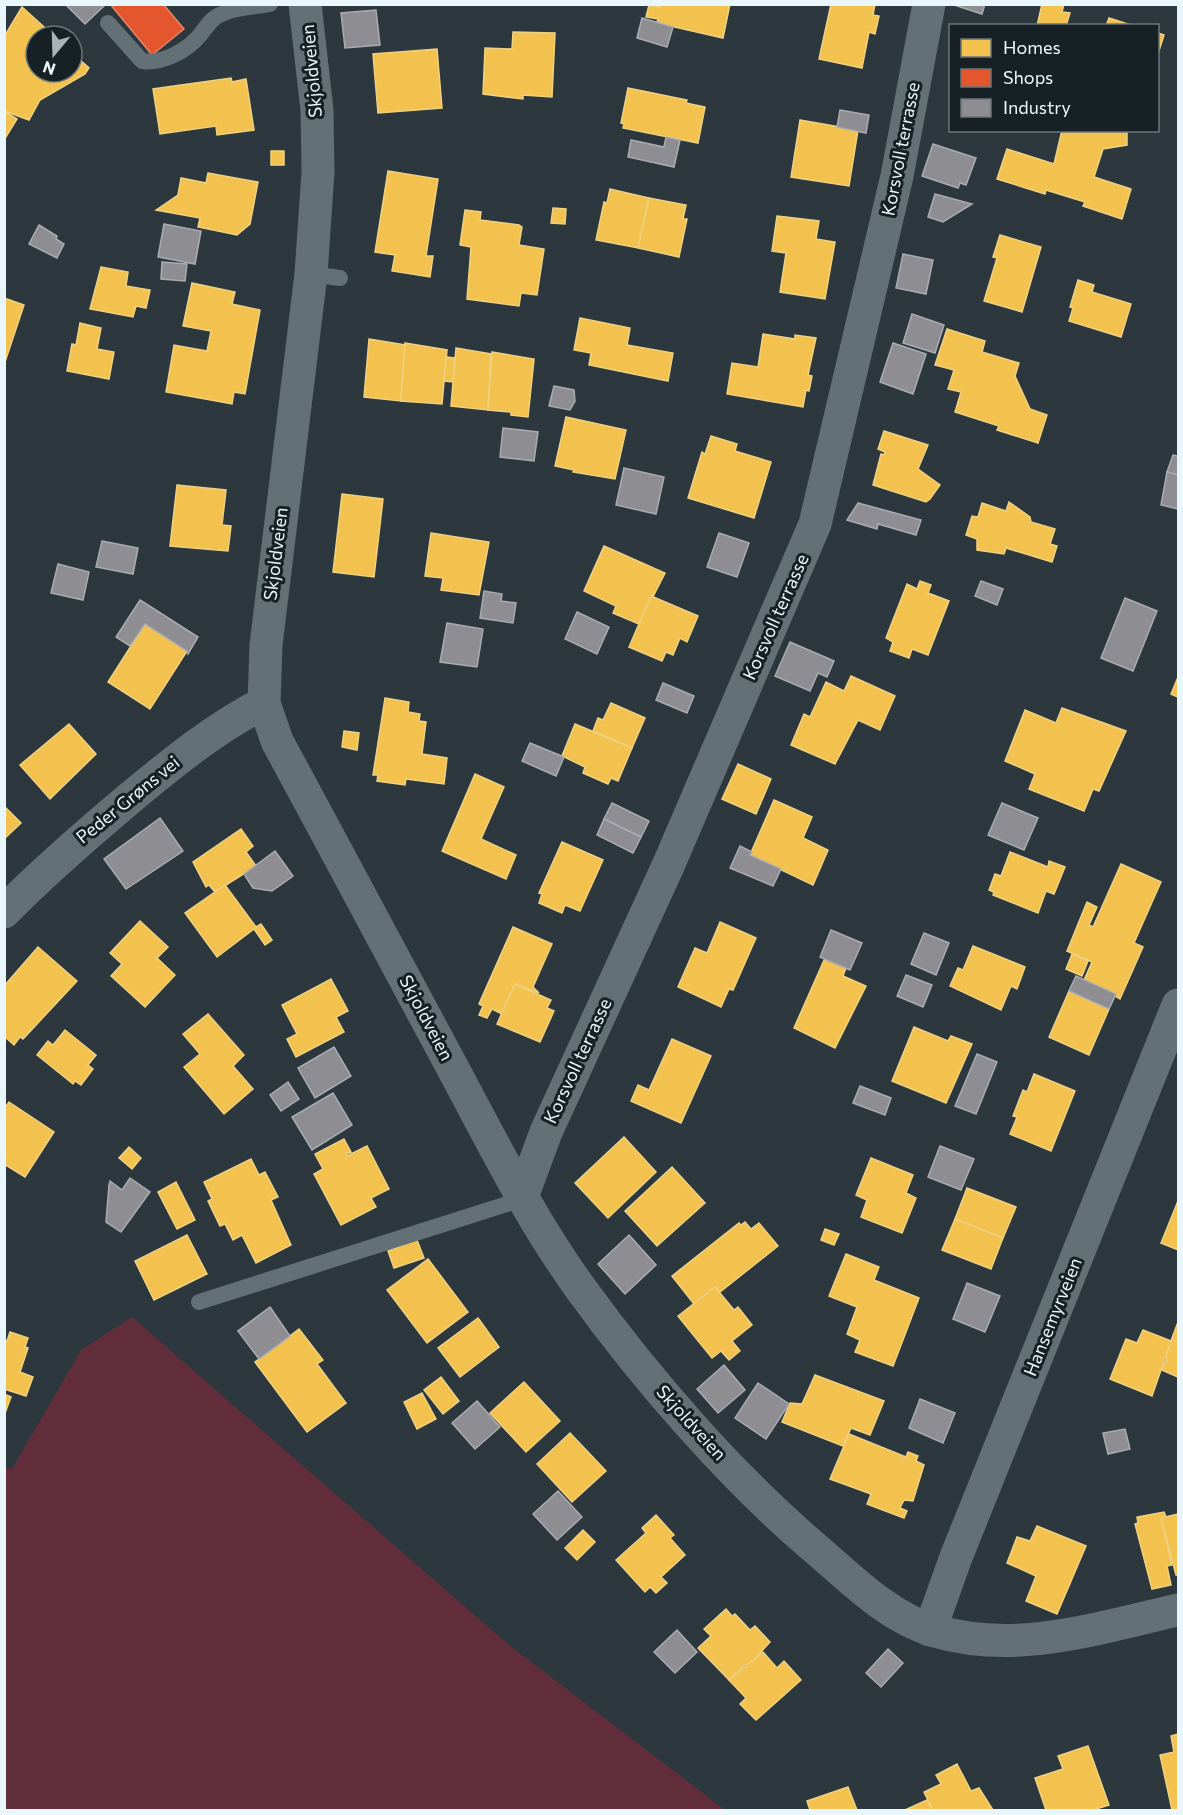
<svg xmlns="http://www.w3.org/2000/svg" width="1183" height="1815" viewBox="0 0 1183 1815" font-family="Commissioner,sans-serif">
<rect width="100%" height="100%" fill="#2c383d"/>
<!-- green -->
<path fill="#622e3c" d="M132,1317L509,1645L725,1810H5V1467L12,1469L81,1350Z"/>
<!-- homes -->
<g fill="#f2c14e" stroke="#efd182" stroke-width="1.5">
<path d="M661,4H730L723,38L657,23L658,19L646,17L649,5L660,7Z"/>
<path d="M831,4H875L873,15L879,16L875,34L869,32L862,68L819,59Z"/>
<path d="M1042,4H1064L1062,12L1070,13L1066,26H1037Z"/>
<path d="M22,7L54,36H36V72H72V53L89,68L85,74L40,100L29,120L4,111V37Z"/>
<path d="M1109,18L1134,26H1106Z"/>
<path d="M513,32L555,33L552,97L523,95V99L483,94L485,48L512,49Z"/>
<path d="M1158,33L1164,35L1158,54Z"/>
<path d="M437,49L442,108L378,113L373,54Z"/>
<path d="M231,78L232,82L246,79L254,130L217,135L216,126L160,134L153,89Z"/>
<path d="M628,88L687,100L686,103L705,107L698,143L623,128L624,124L621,123Z"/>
<path d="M4,111L17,119L4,140Z"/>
<path d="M800,120L858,130L849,186L791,177Z"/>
<path d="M1062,130H1127V145L1103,149L1094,177L1131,189L1122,219L1083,206L1085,202L1046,190L1045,194L997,179L1007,149L1054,164Z"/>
<rect x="271" y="151" width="13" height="14"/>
<path d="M388,171L438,179L426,256H433L430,277L392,271L395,255L375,252Z"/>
<path d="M208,173L258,182L250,224L237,235L198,227L200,218L156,210L178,195L181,178L206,183Z"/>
<path d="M610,189L649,198L638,248L596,240L604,202L607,203Z"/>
<path d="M649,198L686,205L683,219H687L679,257L638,248Z"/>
<path d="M553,208L566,209L565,224L551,223Z"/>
<path d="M465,210L481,212L480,220L519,225L522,227L519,245L544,249L537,295L521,293L519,306L467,299L471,247L460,245Z"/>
<path d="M777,216L819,221L816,239L835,242L825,299L780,292L786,253L772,251Z"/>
<path d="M1000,235L1041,247L1022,312L984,301L997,258L993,257Z"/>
<path d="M101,267L128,272L126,286L150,290L146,308L136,306L133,317L90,309Z"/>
<path d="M1078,280L1094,285L1092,292L1131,304L1121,337L1069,321L1073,308L1070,307Z"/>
<path d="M192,283L235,292L232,304L260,310L245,394L234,392L232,404L166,392L174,345L207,351L211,331L183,326Z"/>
<path d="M4,298L24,305L5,362H4Z"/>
<path d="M580,318L630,328L627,345L673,353L668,381L589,365L591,353L574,350Z"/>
<path d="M80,323L101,328L97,349L114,352L109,379L67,371L72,344L76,345Z"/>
<path d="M947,329L985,341L982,352L1019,363L1015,376L1030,409L1047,415L1038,443L997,430L999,426L955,412L961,392L948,389L954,370L935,365Z"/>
<path d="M763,334L795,339V335L816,338L808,375L812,376L809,391L806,390L803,407L727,394L732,363L758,367Z"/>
<path d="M369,339L405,345L401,401L364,397Z"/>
<path d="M405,343L447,350L442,404L401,401Z"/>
<path d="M456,348L491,354L488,410L451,406Z"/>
<path d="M492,352L534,359L528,417L511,415V412L488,410Z"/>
<path d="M446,357L455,358L453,382L444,381Z"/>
<path d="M566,417L626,430L615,479L573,472L574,470L555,466Z"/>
<path d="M884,431L928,445L918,469L940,485L930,499L926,502L873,485L881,454L884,455L885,452L878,449Z"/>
<path d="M711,436L737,444L735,451L771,462L754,518L688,498L702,452L705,454Z"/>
<path d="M177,485L226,490L222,525L231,526L228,551L170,546Z"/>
<path d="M342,494L383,499L374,577L333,572Z"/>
<path d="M1009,502L1030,517L1031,522L1055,529L1050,544L1057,546L1052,562L1006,548L1004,554L977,550V539L966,535L972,516L978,517L982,503L1006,511Z"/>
<path d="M431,533L489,542L479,595L441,590L443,578L425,576Z"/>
<path d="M604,546L665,573L639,624L613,613L616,606L584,591Z"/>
<path d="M920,581L931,585L928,593L949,601L928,655L912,649L909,658L890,651L893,642L886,638L907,584L917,589Z"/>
<path d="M651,596L698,616L687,642L680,638L673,655L666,652L662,661L629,647Z"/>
<path d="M145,624L187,651L150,709L108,682Z"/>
<path d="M851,676L895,696L880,730L858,720L835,764L791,745L804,714L810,717L826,682L844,691Z"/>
<path d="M1178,677V697L1171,694Z"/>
<path d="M385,698L409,702L408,712L420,714L419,721L426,722L422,754L447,758L444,784L406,779L405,785L377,781L378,775H373Z"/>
<path d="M611,703L645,718L632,748L593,731L598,718L603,720Z"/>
<path d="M1062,708L1126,731L1099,791L1093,789L1084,811L1029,789L1035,774L1005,761L1025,710L1056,723Z"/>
<path d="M69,724L96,754L50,799L20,765Z"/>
<path d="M575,724L632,748L618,781L611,778L608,784L583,773L585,767L562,756Z"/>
<path d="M344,731L359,733L357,750L342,747Z"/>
<path d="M738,764L771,779L756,814L722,799Z"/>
<path d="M475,774L504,787L481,839L516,855L506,879L442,851Z"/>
<path d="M774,800L812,817L803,838L828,850L813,885L750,855Z"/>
<path d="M4,806L21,823L4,839Z"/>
<path d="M241,829L253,846L246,852L256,866L215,892L209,885L206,887L193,862Z"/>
<path d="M562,842L603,860L580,911L565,905L562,913L539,903L542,894L539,893Z"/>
<path d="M1010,852L1048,867L1049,861L1065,867L1054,894L1046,891L1038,913L993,895L994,892L989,890L995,874L1001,876Z"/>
<path d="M1121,864L1161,882L1134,943L1143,947L1120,999L1115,996L1116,994L1084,980L1092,962L1067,951L1087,902L1097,907L1089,925L1093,927Z"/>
<path d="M225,885L256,927L261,924L272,940L265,945L254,929L217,957L185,913Z"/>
<path d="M140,921L168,947L157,958L175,975L145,1007L111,976L122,964L110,953Z"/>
<path d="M720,922L756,938L733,990L729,989L721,1007L678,987L695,948L707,953Z"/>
<path d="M513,927L552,944L533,987L539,993L515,984L502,1014L492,1009L487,1018L479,1015L483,1006L479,1004Z"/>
<path d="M973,946L1025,967L1017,989L1011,986L1001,1010L950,986L958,968L963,970Z"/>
<path d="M38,947L77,981L23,1039L20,1037L14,1045L4,1036V986Z"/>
<path d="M1072,954L1088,961L1082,976L1066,969Z"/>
<path d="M825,958L846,968L843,976L866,986L835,1048L794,1028Z"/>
<path d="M331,979L348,1011L336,1017L344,1032L296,1057L287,1039L297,1034L282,1005Z"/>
<path d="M515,984L551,1000L547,1008L554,1011L540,1042L497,1024Z"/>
<path d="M1069,991L1109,1009L1089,1055L1049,1037Z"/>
<path d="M208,1014L244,1055L233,1066L253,1089L224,1114L184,1067L200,1054L183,1034Z"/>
<path d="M914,1027L948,1041L951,1036L972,1044L946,1103L892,1081Z"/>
<path d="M65,1030L96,1055L88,1065L93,1069L81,1085L75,1081L73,1084L37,1055L48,1041L53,1045Z"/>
<path d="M672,1039L711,1056L681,1123L631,1101L638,1085L649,1090Z"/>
<path d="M1034,1074L1075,1091L1051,1151L1010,1134L1017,1117L1013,1116L1023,1090L1027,1092Z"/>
<path d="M9,1102L54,1132L25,1177L4,1164V1109Z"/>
<path d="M624,1137L656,1172L608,1218L575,1183Z"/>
<path d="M344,1139L351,1152L346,1154L347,1156L367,1146L389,1189L371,1198L376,1207L341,1225L314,1174L323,1169L315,1154Z"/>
<path d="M129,1147L141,1158L132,1169L119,1158Z"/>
<path d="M871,1158L913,1175L906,1193L916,1198L902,1233L861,1217L867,1200L856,1195Z"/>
<path d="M251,1159L259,1175L265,1172L278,1197L271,1200L291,1245L256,1263L242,1235L233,1240L225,1224L220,1226L208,1201L212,1199L204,1182Z"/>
<path d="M672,1167L705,1203L657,1246L625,1211Z"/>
<path d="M176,1182L195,1220L177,1229L158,1192Z"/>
<path d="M967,1188L1016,1207L1003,1238L955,1219Z"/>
<path d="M1178,1201V1250L1161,1243Z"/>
<path d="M955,1219L1003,1238L991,1269L942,1250Z"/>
<path d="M745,1222L751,1229L759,1223L778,1246L720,1292L715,1287L694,1304L672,1276L739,1223L741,1225Z"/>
<path d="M825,1229L839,1234L834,1245L821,1240Z"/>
<path d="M187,1235L207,1274L154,1300L135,1261Z"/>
<path d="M417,1240L424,1258L394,1268L388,1251Z"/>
<path d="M846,1254L879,1267L874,1280L919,1298L893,1366L855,1352L860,1340L847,1334L857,1307L829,1296Z"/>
<path d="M428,1259L468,1312L427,1343L387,1290Z"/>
<path d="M715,1287L734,1310L738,1307L752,1325L732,1341L740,1351L729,1360L721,1351L712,1358L678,1316Z"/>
<path d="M478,1318L499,1347L460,1377L438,1348Z"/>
<path d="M1178,1322V1377L1162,1370L1167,1358L1165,1357Z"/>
<path d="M299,1329L323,1360L317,1364L346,1403L307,1432L255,1362Z"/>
<path d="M1143,1330L1171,1341L1152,1396L1110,1379L1126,1339L1137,1343Z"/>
<path d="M10,1332L28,1338L25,1347L28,1348L20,1372L33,1377L26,1396L4,1389V1340L7,1341Z"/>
<path d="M815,1375L884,1401L870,1435L851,1428L843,1446L782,1422L790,1403L802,1404Z"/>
<path d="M441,1377L459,1401L443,1414L424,1390Z"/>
<path d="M524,1382L560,1421L526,1452L490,1413Z"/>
<path d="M422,1393L436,1419L417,1429L404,1402Z"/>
<path d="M4,1394L11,1397L4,1416Z"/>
<path d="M570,1433L606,1471L572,1502L537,1464Z"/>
<path d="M849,1434L906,1457L908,1452L918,1456L916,1461L924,1465L913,1501L904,1500L900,1508L907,1511L904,1518L867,1504L871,1494L830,1479Z"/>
<path d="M1164,1512L1166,1517L1161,1518L1172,1565L1167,1566L1171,1585L1152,1589L1135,1524L1138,1523L1137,1517Z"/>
<path d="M1178,1514V1575H1176L1161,1518Z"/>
<path d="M656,1515L674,1535L670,1538L685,1555L661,1577L667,1583L656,1593L650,1587L645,1592L616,1560L646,1533L642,1528Z"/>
<path d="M1037,1526L1086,1546L1057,1614L1026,1601L1036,1576L1007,1563L1017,1537L1030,1541Z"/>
<path d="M583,1530L595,1542L577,1560L565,1548Z"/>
<path d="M726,1609L732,1616L735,1614L750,1630L755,1626L770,1642L748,1666L746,1664L729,1680L698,1648L711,1636L704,1629Z"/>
<path d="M763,1652L777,1668L784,1661L801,1680L756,1720L740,1704L746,1698L729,1680Z"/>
<path d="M1178,1734V1810H1172L1160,1755L1174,1752L1171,1736Z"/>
<path d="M1088,1746L1109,1805L1093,1810H1046L1035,1778L1063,1769L1058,1756Z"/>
<path d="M957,1764L971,1791L979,1788L993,1810H933L924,1792L941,1784L936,1775Z"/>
<path d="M848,1787L857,1810H810L807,1801Z"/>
<path d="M927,1800L933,1810H905Z"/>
</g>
<!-- shops -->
<path fill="#e4572e" stroke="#e6876c" stroke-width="1.5" d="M110,4H163L184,29L152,55Z"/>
<!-- industry -->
<g fill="#8d8d92" stroke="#a9acb2" stroke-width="1.5">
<path d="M65,4H106L85,24Z"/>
<path d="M951,4H985L982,14Z"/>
<path d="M376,10L380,45L345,48L341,13Z"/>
<path d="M642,18L673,27L667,47L637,38Z"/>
<path d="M840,110L869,115L866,133L837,127Z"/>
<path d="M666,137L680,140L674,167L628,157L631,140L664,147Z"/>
<path d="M933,144L976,158L966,185L960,183L958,188L922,176Z"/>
<path d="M935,194L972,204L943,222L928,217Z"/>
<path d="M164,224L201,231L195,264L158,257Z"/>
<path d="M39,225L57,236L56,239L64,244L57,258L29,244Z"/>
<path d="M903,254L933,260L926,294L896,288Z"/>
<path d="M162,262L187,264L185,281L161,279Z"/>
<path d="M912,314L944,325L935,353L903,343Z"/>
<path d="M893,343L926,354L913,394L880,382Z"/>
<path d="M554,386L574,390L575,401L570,410L549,406Z"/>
<path d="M503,428L538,432L534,461L500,457Z"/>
<path d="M1173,455L1178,456V475L1167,472Z"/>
<path d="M624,468L664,477L656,514L616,505Z"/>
<path d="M1167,472L1178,475V509L1161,505Z"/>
<path d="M858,503L921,520L916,535L878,524L877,529L847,520Z"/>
<path d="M719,533L749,543L737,577L707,567Z"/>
<path d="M102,541L138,548L133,574L96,567Z"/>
<path d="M58,564L89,572L83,600L51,593Z"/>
<path d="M981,581L1003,589L997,605L975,596Z"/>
<path d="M484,591L502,594L501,601L516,603L513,623L480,618Z"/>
<path d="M1125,598L1157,611L1133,671L1101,658Z"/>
<path d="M140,600L198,637L188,654L187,651L145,624L130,646L116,637Z"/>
<path d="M577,612L609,627L597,654L565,639Z"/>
<path d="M447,623L483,629L477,667L440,662Z"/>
<path d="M790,642L834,661L827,677L818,673L810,691L775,676Z"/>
<path d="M663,683L694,696L687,713L656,700Z"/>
<path d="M530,743L564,757L556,776L522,761Z"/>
<path d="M612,803L649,821L641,837L604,819Z"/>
<path d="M1002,803L1038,818L1024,850L988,835Z"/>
<path d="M160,818L183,851L126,889L104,859Z"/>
<path d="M604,819L641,837L633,853L597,835Z"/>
<path d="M740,846L752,852L750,855L781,869L773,886L730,868Z"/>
<path d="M275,851L293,876L272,891L253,888L244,874Z"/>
<path d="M831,930L862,943L850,970L820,957Z"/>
<path d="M924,933L949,943L936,975L911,964Z"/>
<path d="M906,975L932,985L923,1007L897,996Z"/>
<path d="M1076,976L1116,994L1109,1009L1069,991Z"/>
<path d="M334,1047L351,1076L315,1098L298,1068Z"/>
<path d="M977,1054L997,1062L976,1114L955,1106Z"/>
<path d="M288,1082L299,1099L281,1111L270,1095Z"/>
<path d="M860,1086L891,1098L885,1115L853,1103Z"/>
<path d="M333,1093L352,1125L312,1150L292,1117Z"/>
<path d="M940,1146L974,1159L961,1190L928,1177Z"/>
<path d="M130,1178L150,1192L121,1232L106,1222L109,1185L110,1181L122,1190Z"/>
<path d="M629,1235L656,1265L625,1294L598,1264Z"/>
<path d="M967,1283L1000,1296L985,1332L953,1319Z"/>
<path d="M270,1307L290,1336L259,1359L238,1331Z"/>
<path d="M724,1365L745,1390L718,1413L697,1389Z"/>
<path d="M758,1383L789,1404L766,1439L735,1418Z"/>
<path d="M920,1399L955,1413L943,1443L909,1428Z"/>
<path d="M477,1401L500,1427L475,1449L452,1423Z"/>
<path d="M1125,1429L1130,1449L1108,1454L1103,1433Z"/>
<path d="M558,1491L582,1517L557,1540L533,1514Z"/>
<path d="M677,1630L697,1652L675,1673L654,1652Z"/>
<path d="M888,1649L903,1663L881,1687L866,1673Z"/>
</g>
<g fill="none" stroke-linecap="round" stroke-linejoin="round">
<!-- service -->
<g stroke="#637075" stroke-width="16">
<path d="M108,23L142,61C162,64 187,51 200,35C207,26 212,17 224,13C237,7 256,7 270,4"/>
<path d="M311,274L340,278"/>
<path d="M199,1302L507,1204L522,1197"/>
</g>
<!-- minor -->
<g stroke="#637075" stroke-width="33">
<path d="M305,4L317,110L318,172L311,274L266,645L264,703L277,741C335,848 392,955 450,1063C491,1139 530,1219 581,1289C646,1379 732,1478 816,1549C851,1579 889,1618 935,1631C1018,1655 1097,1628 1178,1610"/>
<path d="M4,912C44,871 86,835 130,798C172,763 215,728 264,703"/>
<path d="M522,1197L546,1132L668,866L815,524L897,176L929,4"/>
<path d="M930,1630L956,1557L1178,1005"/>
</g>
</g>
<g text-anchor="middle" stroke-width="6" stroke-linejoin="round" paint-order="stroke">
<!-- street labels -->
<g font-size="18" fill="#e9f6fc" stroke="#172125">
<text transform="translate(312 71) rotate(-95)" y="6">Skjoldveien</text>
<text transform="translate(901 149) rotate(-79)" y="6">Korsvoll terrasse</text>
<text transform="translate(276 554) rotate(-83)" y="6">Skjoldveien</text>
<text transform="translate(776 617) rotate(-66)" y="6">Korsvoll terrasse</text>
<text transform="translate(128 800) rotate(-39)" y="6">Peder Grøns vei</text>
<text transform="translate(426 1018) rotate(62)" y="6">Skjoldveien</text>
<text transform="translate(578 1061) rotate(-65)" y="6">Korsvoll terrasse</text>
<text transform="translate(1053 1317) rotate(-68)" y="6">Hansemyrveien</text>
<text transform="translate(691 1423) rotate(48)" y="6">Skjoldveien</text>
</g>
</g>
<!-- border -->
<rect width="1183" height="1815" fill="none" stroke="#e9f6fc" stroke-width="12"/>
<!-- legend -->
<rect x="949" y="24" width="210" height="108" fill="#172125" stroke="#6b767b" stroke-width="1.5"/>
<rect x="961" y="39" width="30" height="18" fill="#f2c14e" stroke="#6b767b" stroke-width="1.5"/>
<text x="1003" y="54" font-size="18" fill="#e9f6fc">Homes</text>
<rect x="961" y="69" width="30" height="18" fill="#e4572e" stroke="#6b767b" stroke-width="1.5"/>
<text x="1003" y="84" font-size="18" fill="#e9f6fc">Shops</text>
<rect x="961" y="99" width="30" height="18" fill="#8d8d92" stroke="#6b767b" stroke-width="1.5"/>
<text x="1003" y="114" font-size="18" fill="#e9f6fc">Industry</text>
<!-- north arrow -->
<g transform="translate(54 54) rotate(199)"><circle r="28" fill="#172125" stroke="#6b767b" stroke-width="1.5"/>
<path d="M0-4.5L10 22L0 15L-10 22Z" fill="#a7b4b9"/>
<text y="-9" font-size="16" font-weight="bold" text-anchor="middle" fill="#e9f6fc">N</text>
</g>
</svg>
